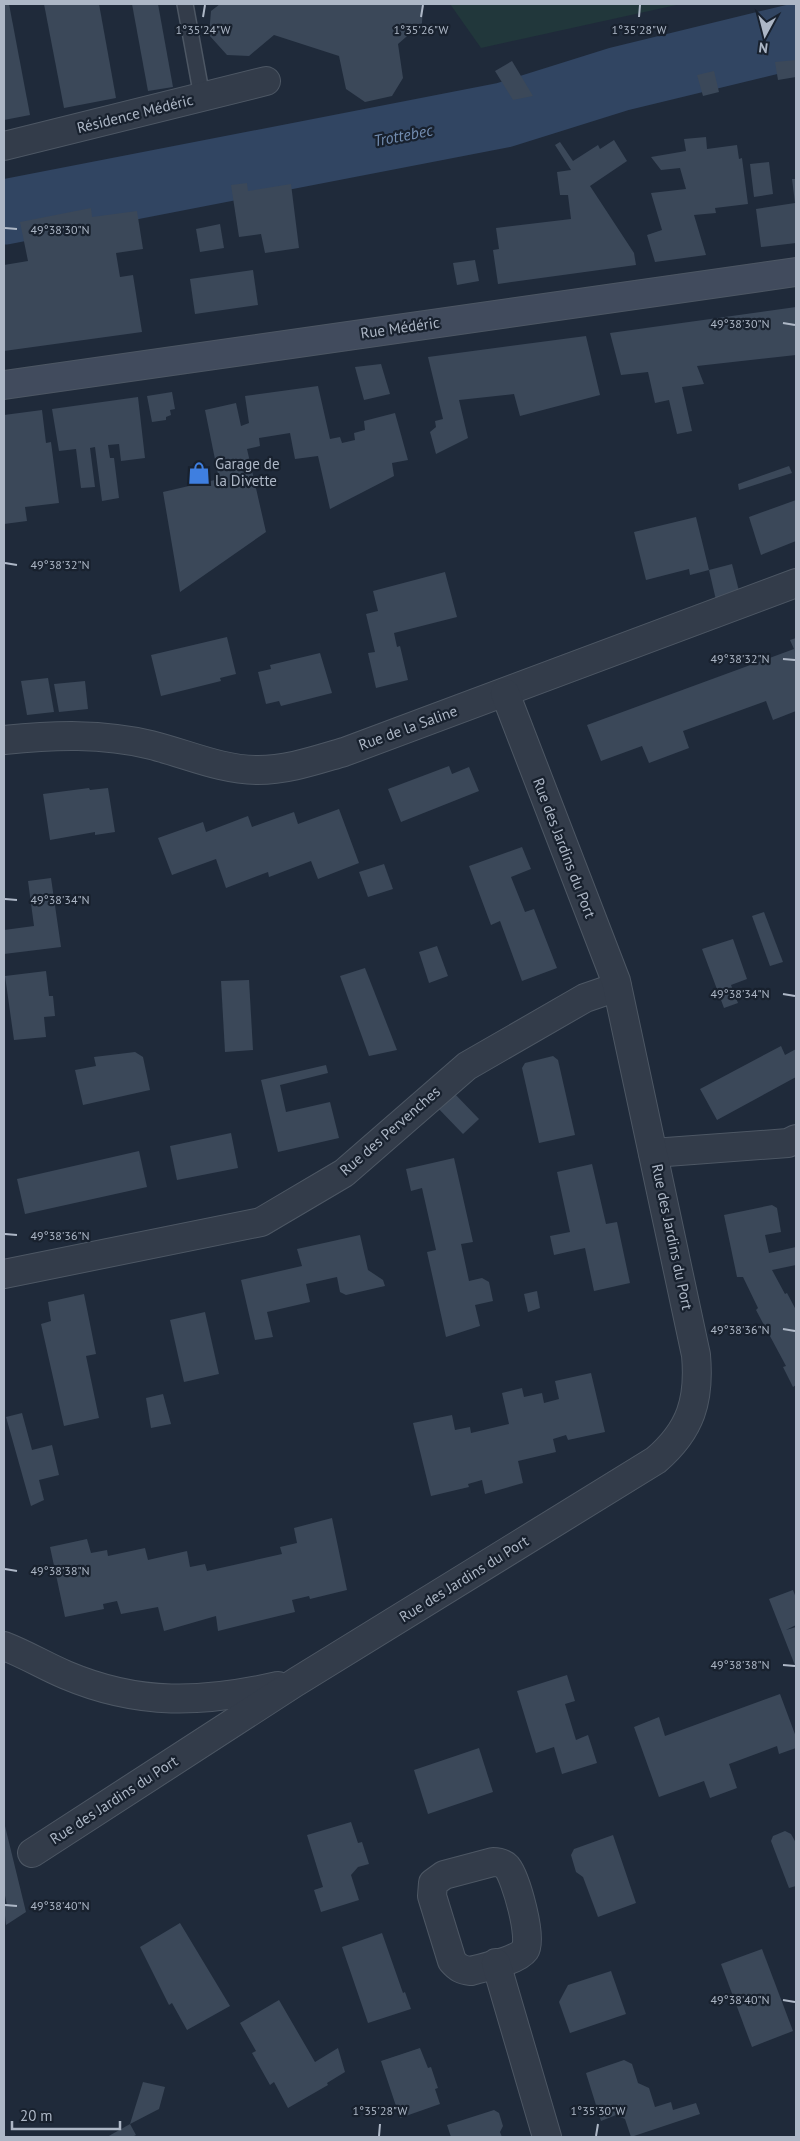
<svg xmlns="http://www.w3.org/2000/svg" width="800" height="2141" viewBox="0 0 800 2141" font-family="'PT Sans',sans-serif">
<rect width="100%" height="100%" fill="#1f2a3a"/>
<!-- green -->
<path fill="#21373b" d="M450,4H681L481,48Z"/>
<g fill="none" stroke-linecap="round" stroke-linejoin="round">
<!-- river -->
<path stroke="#314562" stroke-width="65" d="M4,212L504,115L619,79L796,36"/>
</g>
<!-- building -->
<g fill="#3b4859">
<path d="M4,4H9L30,115L4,120Z"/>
<path d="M44,4H99L116,98L64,108Z"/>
<path d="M132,4H158L173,87L148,91Z"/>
<path d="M220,4H423L422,23L398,44L403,78L392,96L365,102L346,89L339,56L274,35L249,56L227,55L209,35L211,11Z"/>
<path d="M796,60V77L778,80L775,62Z"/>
<path d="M512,61L533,96L513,100L495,71Z"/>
<path d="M714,71L719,92L703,96L697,75Z"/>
<path d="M706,137L707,149L737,145L739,159L742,158L748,204L715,208L716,213L694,215L706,255L655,262L647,235L662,230L651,193L686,189L680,168L661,170L651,157L686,151L684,139Z"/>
<path d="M614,140L627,161L590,186L634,253L636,265L498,284L493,250L499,249L496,228L571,219L568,195H560L557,172L571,170L555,145L560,142L573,161L598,145L600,149Z"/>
<path d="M769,162L773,194L754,197L750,164Z"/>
<path d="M792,179H796V243L761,247L756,209L795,203Z"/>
<path d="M247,183L248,191L291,184L299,248L265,253L261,234L239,237L231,185Z"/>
<path d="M91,208L92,217L137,211L143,249L116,253L120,277L133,275L142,332L4,351V265L28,261L20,222Z"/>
<path d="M220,224L224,248L200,252L196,229Z"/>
<path d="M475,260L479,281L457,285L453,263Z"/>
<path d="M253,270L258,305L195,314L190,279Z"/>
<path d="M796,307V355L697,366L704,384L682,387L692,431L677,434L669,400L655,403L648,372L621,375L610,333Z"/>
<path d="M586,336L600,395L520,416L514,394L459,400L468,438L436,454L430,432L436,427L435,421L443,419L428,357Z"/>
<path d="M381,364L390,394L364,400L355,367Z"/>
<path d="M318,386L330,439L340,437L342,443L355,440L354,433L365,430L364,421L395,413L408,460L392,463L394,476L330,509L318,456L295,459L290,433L259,438L260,446L247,449L266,532L180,592L163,492L219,479L205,410L236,403L241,426L249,423L245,396Z"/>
<path d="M172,392L175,409L170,410L171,415L166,417V420L152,422L147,396Z"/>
<path d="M138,397L145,458L121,461L119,444L108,445L110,458H114L119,498L102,501L95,447L90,448L95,487L81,488L76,449L59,451L52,409Z"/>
<path d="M42,410L46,443L51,442L59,503L25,507L27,521L4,524V415Z"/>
<path d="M789,466L792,473L739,490L738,484Z"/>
<path d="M796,500V541L761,555L749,517Z"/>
<path d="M696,517L709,570L690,575L689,569L646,580L634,532Z"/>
<path d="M732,564L739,591L716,600L709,570Z"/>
<path d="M445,572L457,617L394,633L397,647L400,646L408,680L376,688L368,653L375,652L366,614L378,611L373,591Z"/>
<path d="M227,637L236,674L220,678L221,681L161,696L151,655Z"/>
<path d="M796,638V711L773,720L766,701L683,731L689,748L649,763L642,746L601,761L587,725L794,649L790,640Z"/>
<path d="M320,653L332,693L281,706L279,701L266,704L258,672L271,669L270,665Z"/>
<path d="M48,678L54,712L27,715L21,681Z"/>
<path d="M85,681L88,709L59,712L54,684Z"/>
<path d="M449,766L452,774L469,767L479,791L401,822L388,789Z"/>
<path d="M89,788L90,790L108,788L115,832L95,835V832L50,840L43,794Z"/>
<path d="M339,809L359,863L318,879L311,861L269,877L268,872L226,888L216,859L172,875L158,838L203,822L206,832L248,816L252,827L294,812L298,824Z"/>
<path d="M522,847L531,869L511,877L525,912L534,909L557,968L522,981L500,921L491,925L469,866Z"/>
<path d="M384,864L393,889L368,897L359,872Z"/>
<path d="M51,878L61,947L4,954V930L34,926L28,881Z"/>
<path d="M764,912L783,962L770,966L752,916Z"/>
<path d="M733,939L747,979L731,985L738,1003L724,1008L702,949Z"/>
<path d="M437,946L448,976L429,983L419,952Z"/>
<path d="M365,968L397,1050L369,1056L340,976Z"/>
<path d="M46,971L49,996H53L55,1016L44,1017L46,1037L14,1040L5,976Z"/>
<path d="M249,980L253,1050L225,1052L221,981Z"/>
<path d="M781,1046L785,1055L796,1049V1077L717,1120L700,1089Z"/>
<path d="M135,1052L143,1057L150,1090L83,1105L75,1070L96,1066L94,1057Z"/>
<path d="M553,1056L558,1060L575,1135L539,1143L522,1068L525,1063Z"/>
<path d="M326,1065L328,1073L280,1085L286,1112L330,1102L339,1138L278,1152L261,1080Z"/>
<path d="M452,1091L479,1119L463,1134L435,1105Z"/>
<path d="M231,1133L238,1168L177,1180L170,1146Z"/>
<path d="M139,1151L147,1187L25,1214L17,1179Z"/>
<path d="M454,1158L473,1242L461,1244L469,1281L482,1278L489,1282L493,1301L475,1305L480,1326L446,1337L427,1252L436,1250L422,1188L411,1191L406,1169Z"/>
<path d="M592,1164L606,1224L617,1222L630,1283L594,1291L585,1248L554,1255L550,1236L570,1232L557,1172Z"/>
<path d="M772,1205L777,1208L781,1232L765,1235L769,1253L796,1247V1265L772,1270L785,1294L787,1293L796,1310V1385L793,1387L783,1367L786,1366L756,1310L758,1308L743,1277H737L724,1215Z"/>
<path d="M360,1235L368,1270L383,1280L385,1286L346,1295L340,1292L337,1277L306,1284L310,1302L267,1312L273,1337L255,1340L241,1280L302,1266L297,1249Z"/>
<path d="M537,1291L540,1308L528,1312L524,1294Z"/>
<path d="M84,1294L96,1354L86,1356L99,1418L64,1426L41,1324L51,1321L48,1302Z"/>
<path d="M205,1312L219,1374L184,1382L170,1320Z"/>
<path d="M591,1373L605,1432L568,1440L566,1435L553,1439L556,1452L518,1461L523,1483L485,1494L482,1480L468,1484L469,1487L431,1496L413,1423L452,1415L455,1430L470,1427L471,1433L509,1424L502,1393L522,1388L524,1397L542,1393L544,1403L559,1399L555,1381Z"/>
<path d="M163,1394L171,1424L151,1428L146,1398Z"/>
<path d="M22,1413L32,1450L52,1445L59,1475L39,1480L44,1500L31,1506L6,1417Z"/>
<path d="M332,1518L347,1590L310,1599L309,1596L292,1600L295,1612L218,1631L216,1616L164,1631L158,1607L121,1614L117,1601L103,1604L104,1609L65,1617L50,1547L87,1539L91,1553L107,1550L108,1556L145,1548L148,1560L187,1551L190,1567L205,1564L207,1571L282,1554L280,1547L297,1543L294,1528Z"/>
<path d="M793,1590L796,1598V1625L786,1630L796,1627V1668L769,1599Z"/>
<path d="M567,1675L575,1701L565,1704L576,1740L588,1735L597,1763L562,1774L554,1747L536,1753L517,1691Z"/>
<path d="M780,1694L796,1737V1748L779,1754L777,1746L729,1764L737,1788L710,1798L704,1781L659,1797L634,1727L659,1717L665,1736Z"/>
<path d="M479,1748L493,1792L428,1814L414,1770Z"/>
<path d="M4,1822L26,1912L6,1925L4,1906L7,1905L4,1891Z"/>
<path d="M351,1822L358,1843L362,1842L369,1864L358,1867L351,1875L359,1900L321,1912L314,1890L323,1887L307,1835Z"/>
<path d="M785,1831L791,1834L796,1843V1886L789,1888L771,1841L773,1836Z"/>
<path d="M613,1835L636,1903L598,1917L583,1877L576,1872L571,1855L574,1849Z"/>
<path d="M180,1923L230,2006L187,2030L172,2003L169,2005L140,1947Z"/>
<path d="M382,1933L403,1993L405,1992L411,2009L368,2023L342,1947Z"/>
<path d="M762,1949L793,2031L752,2047L721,1964Z"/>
<path d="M611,1971L626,2014L570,2033L559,2002L568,1985Z"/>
<path d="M279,2000L315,2062L338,2048L345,2072L327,2083L328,2085L288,2108L274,2082L270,2085L252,2053L256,2051L240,2023Z"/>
<path d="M420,2048L428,2068L431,2067L438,2088L435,2089L440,2104L400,2118L381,2061Z"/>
<path d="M624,2060L632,2064L638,2083L649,2088L655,2107L671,2102L673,2110L696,2103L700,2114L631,2137L625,2119L616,2115L601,2121L586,2073Z"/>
<path d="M143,2082L165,2087L159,2109L130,2124Z"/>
<path d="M494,2110L499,2113L503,2126L500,2132L502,2137H451L447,2125Z"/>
<path d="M130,2124L136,2135L132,2137H107Z"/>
</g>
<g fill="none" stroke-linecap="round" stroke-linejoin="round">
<defs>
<path id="lane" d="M185,4L202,97"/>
<g id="street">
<path d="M4,146L266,81"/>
<path d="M4,740C54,735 102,733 151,745C187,754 221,770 258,770C288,770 316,760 344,752L796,583"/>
<path d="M653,1153L788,1143L796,1139"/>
<path d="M4,1274L261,1222L344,1173L467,1066L585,998L617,987"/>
<path d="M4,1646C25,1654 45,1666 66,1675C139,1706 203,1703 278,1686"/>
<path d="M32,1853L296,1682L656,1460C691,1430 700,1400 696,1355L616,981L505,693"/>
<path d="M493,1862C499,1862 503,1863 507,1867C516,1878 533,1939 525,1950C517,1961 485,1967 471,1971C462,1970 458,1968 452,1961L432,1896L433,1883L444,1875Z"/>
<path d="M496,1963L547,2137"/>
</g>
<path id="secondary" d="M4,385L796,272"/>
</defs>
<!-- lane casing -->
<use href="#lane" stroke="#4d5764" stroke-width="18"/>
<!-- street casing -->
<use href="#street" stroke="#4d5764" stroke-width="30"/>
<!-- secondary casing -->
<use href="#secondary" stroke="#4d5764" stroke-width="30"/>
<!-- lane -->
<use href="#lane" stroke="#333c4a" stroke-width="15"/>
<!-- street -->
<use href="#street" stroke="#333c4a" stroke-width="28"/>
<!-- secondary -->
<use href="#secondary" stroke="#414b5d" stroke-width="28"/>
</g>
<!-- ticks -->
<path fill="none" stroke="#adb7c6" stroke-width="2" d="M203,17L205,5M421,17L423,5M639,17L640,5M5,228L17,229M783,323L795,325M5,563L17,565M783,659L795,660M5,899L17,900M783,994L795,996M5,1234L17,1235M783,1329L795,1331M5,1569L17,1571M783,1665L795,1666M5,1905L17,1906M783,2000L795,2002M379,2136L380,2124M596,2136L598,2124"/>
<!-- icons -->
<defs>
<symbol id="shop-bare" viewBox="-9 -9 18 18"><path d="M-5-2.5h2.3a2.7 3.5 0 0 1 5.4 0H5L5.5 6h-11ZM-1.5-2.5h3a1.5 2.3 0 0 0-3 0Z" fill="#3f7fe0" stroke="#18212e" stroke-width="2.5" paint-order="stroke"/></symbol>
</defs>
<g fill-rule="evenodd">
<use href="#shop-bare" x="183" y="457" width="32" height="32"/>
</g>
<g text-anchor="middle" stroke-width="4.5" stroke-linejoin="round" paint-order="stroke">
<!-- street labels -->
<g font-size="15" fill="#adb7c6" stroke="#18212e">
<text transform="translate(135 114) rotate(-14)" y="5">Résidence Médéric</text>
<text transform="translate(400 328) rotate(-8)" y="5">Rue Médéric</text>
<text transform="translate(408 728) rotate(-20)" y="5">Rue de la Saline</text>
<text transform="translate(564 848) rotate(69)" y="5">Rue des Jardins du Port</text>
<text transform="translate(390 1131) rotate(-41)" y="5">Rue des Pervenches</text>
<text transform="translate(672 1237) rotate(78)" y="5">Rue des Jardins du Port</text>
<text transform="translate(464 1579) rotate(-32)" y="5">Rue des Jardins du Port</text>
<text transform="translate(114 1800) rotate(-33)" y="5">Rue des Jardins du Port</text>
</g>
<!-- poi labels -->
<g font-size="15" fill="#adb7c6" stroke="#18212e" text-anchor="start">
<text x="215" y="469">Garage de<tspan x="215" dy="17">la Divette</tspan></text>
</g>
<!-- water labels -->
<g font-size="16" font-style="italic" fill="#738db1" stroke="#18212e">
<text transform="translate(403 135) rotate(-11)" y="6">Trottebec</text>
</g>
</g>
<g font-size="12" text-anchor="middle" fill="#adb7c6" stroke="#18212e" stroke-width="4.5" stroke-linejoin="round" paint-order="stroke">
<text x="203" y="34">1°35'24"W</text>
<text x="421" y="34">1°35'26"W</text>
<text x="639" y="34">1°35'28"W</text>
<text x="60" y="234">49°38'30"N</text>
<text x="740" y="328">49°38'30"N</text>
<text x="60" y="569">49°38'32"N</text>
<text x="740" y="663">49°38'32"N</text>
<text x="60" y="904">49°38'34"N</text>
<text x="740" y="998">49°38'34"N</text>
<text x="60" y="1240">49°38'36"N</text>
<text x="740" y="1334">49°38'36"N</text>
<text x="60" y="1575">49°38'38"N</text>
<text x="740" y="1669">49°38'38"N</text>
<text x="60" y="1910">49°38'40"N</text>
<text x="740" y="2004">49°38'40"N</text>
<text x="380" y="2115">1°35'28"W</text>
<text x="598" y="2115">1°35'30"W</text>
</g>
<!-- border -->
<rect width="800" height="2141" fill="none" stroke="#adb7c6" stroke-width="10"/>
<!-- north arrow -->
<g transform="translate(765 35) rotate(187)" stroke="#18212e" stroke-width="4" paint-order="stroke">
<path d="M0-4L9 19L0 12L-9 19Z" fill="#adb7c6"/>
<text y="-8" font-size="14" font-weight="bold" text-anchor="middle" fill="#adb7c6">N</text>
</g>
<!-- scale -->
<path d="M12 2121v8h108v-8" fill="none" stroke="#adb7c6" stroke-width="2.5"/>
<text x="20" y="2121" font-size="15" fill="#adb7c6" stroke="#18212e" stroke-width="4" paint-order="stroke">20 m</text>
</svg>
